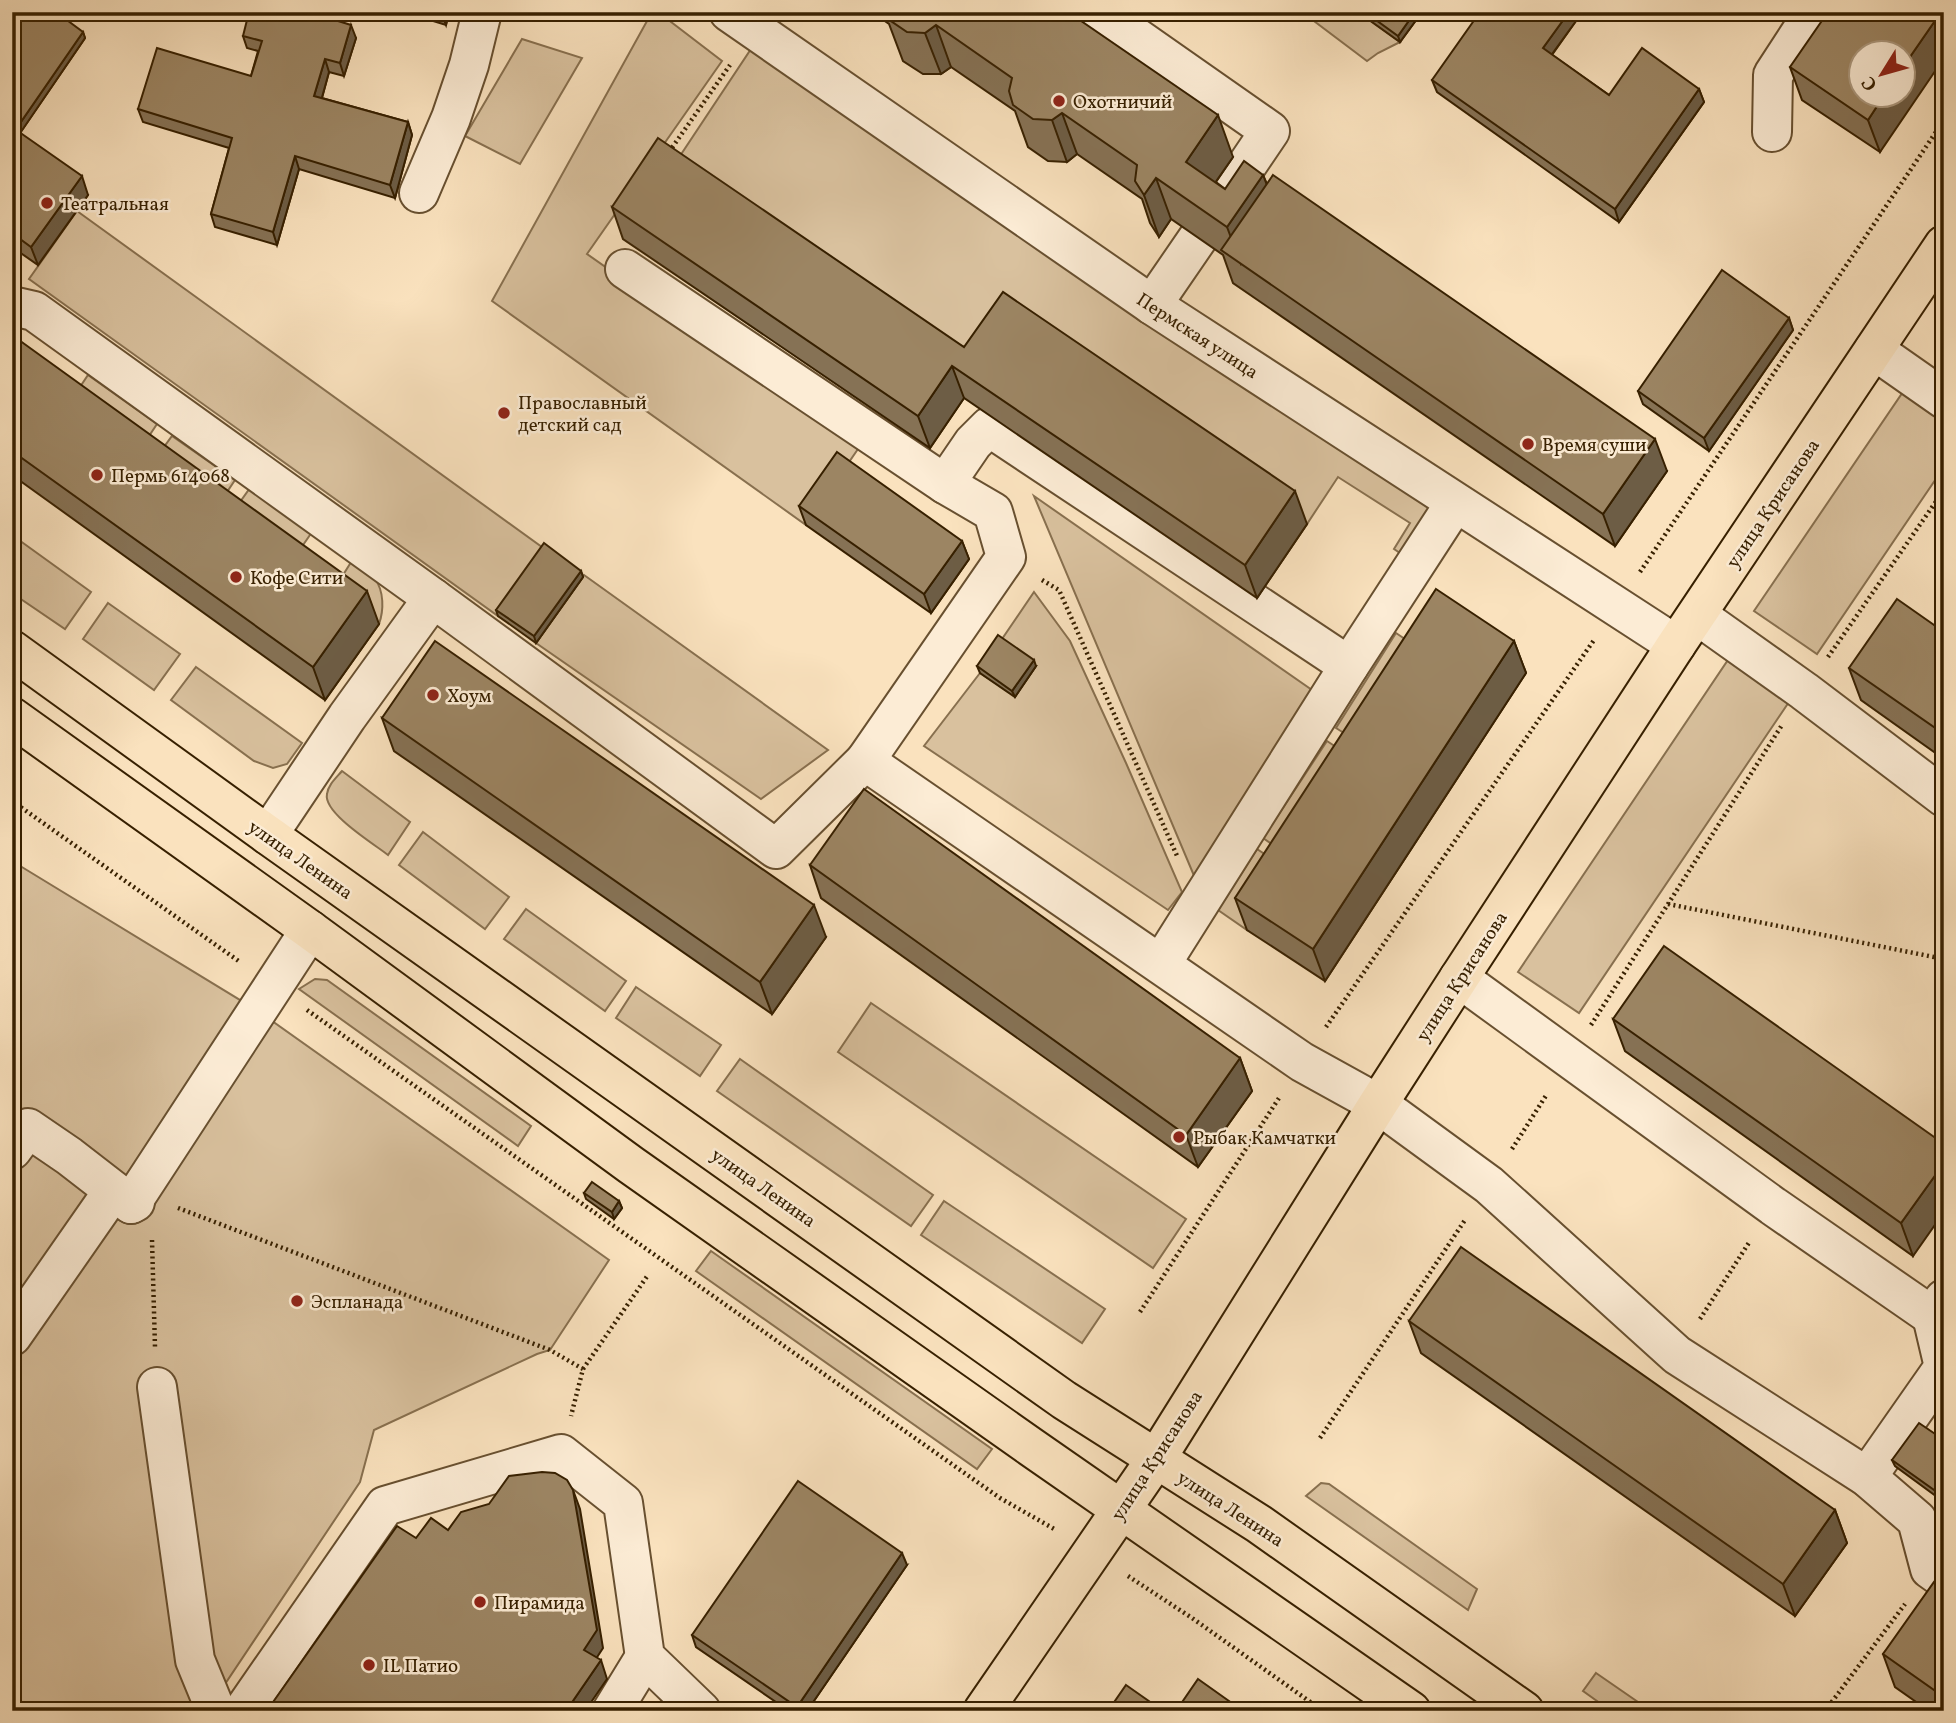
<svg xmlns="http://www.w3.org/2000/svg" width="1956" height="1723" viewBox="0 0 1956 1723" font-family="Vollkorn,serif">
<rect width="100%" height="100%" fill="#fae2be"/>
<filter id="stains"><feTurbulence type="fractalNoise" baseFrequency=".00286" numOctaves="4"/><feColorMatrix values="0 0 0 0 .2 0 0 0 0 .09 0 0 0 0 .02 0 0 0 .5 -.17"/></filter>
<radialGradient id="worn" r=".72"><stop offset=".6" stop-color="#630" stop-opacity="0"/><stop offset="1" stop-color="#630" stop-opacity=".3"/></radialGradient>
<!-- green -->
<g fill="#d9c19e" stroke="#88704f" stroke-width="2">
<path d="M652,12H658L722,61L587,254L860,446L806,525L492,301Z"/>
<path d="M1302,12H1358L1400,42L1378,53L1367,61Z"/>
<path d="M522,39L582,58L520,164L465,136Z"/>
<path d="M755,43L1434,504L1403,555L1394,549L1410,523L1338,477L1307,524L1015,324L976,380L670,171Z"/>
<path d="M77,211L546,550L498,616L29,279Z"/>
<path d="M88,375L157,424L139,451L70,402Z"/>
<path d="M1905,389L1944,415V467L1817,654L1754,611Z"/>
<path d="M172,436L235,480L217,507L153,462Z"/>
<path d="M250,488L312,532L292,561L230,516Z"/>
<path d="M1034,496L1312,690L1195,878Z"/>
<path d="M12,535L91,592L65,629L12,593Z"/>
<path d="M353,559C360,565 369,571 375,579C384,591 384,610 379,624L333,591Z"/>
<path d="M584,575L828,750L761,799L536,643Z"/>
<path d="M1034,592L1070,641L1126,763L1182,892L1168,910L924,746L980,673L1015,696L1036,666L1000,642Z"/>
<path d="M108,603L180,654L154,690L83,639Z"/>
<path d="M1396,633L1427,654L1366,747L1336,728Z"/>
<path d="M1734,651L1795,693L1579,1013L1518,972Z"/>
<path d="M196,667L302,743L287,764L273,768L254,761L171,700Z"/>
<path d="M1327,741L1357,761L1293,859L1263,838Z"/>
<path d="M342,771L410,822L388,855C374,844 323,813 327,794C328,785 336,778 342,771Z"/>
<path d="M423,832L509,897L485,929L399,865Z"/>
<path d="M1257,849L1287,869L1247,930L1218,910Z"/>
<path d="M12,861L258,1011L609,1260L550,1350L537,1354L374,1430L360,1482L207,1711H12Z"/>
<path d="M526,909L626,981L605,1011L504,939Z"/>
<path d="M315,979L327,980L531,1126L518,1146L299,989Z"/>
<path d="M636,987L721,1045L700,1076L616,1018Z"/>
<path d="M871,1003L1186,1219L1153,1268L838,1052Z"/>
<path d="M740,1059L933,1195L911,1226L717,1091Z"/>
<path d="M944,1201L1105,1309L1082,1343L921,1235Z"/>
<path d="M711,1251L992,1449L977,1469L696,1271Z"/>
<path d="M1321,1483L1329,1484L1477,1589L1468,1610L1306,1496Z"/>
<path d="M1596,1673L1651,1711H1611L1583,1691Z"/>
</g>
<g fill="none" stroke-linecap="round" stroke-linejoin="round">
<defs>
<g id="minor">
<path d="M729,12L1152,305L1676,645"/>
<path d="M1100,12L1270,131L1218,208"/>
<path d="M1772,132L1773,75L1814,12"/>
<path d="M419,193L451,118L469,65L482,12"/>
<path d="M625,269L945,484L973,443L989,427L1349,666"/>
<path d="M1152,305L1198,238"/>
<path d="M12,306L34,311L433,598L776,849L865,761L1302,1062L1378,1104L1489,1185L1677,1355L1867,1477L1917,1520L1930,1569L1944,1579"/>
<path d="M1874,350L1944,399"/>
<path d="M1697,615L1804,691L1944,797"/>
<path d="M865,761L1006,557L993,512L945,484"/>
<path d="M268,835L347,717L433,598"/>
<path d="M1161,964L1349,666L1455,503"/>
<path d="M1459,978L1773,1206L1932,1316L1944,1299"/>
<path d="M12,1150L28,1128L69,1156L131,1204L135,1202"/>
<path d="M131,1204L310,930"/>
<path d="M12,1336L113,1191"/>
<path d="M157,1387L195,1660L216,1711"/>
<path d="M1867,1477L1944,1367L1932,1316"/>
<path d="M243,1711L385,1506L561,1454L623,1503L645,1657L701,1711"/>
<path d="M612,1711L645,1657"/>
</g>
<g id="major">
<path d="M12,650L268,835L1064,1400L1259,1524L1524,1711"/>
<path d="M12,717L310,930L631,1165L1031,1447L1411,1711"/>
<path d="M983,1711L1156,1459L1378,1104L1459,978L1676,645L1944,245"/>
</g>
</defs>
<!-- minor casing -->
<use href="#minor" stroke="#685030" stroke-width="42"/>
<!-- major casing -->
<use href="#major" stroke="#372000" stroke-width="42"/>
<!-- path -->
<g stroke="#372000" stroke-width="4.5" stroke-dasharray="2 3.5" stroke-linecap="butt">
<path d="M669,152L730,65"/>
<path d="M1640,572L1944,120"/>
<path d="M1042,580L1059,590L1178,858"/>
<path d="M1828,657L1944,490"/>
<path d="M12,801L240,962"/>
<path d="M1668,904L1944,959"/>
<path d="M307,1010L1000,1498L1056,1530"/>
<path d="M1591,1025L1782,725"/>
<path d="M1326,1027L1594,640"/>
<path d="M1512,1149L1547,1094"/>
<path d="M178,1208L550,1350L583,1369L571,1416"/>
<path d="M152,1240L155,1347"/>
<path d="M1140,1312L1279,1098"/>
<path d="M1700,1319L1750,1241"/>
<path d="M583,1369L648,1275"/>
<path d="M1320,1438L1465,1220"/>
<path d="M1128,1576L1192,1618L1323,1711"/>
<path d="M12,1703L24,1711"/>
<path d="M1825,1711L1905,1604"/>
</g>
<!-- minor -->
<use href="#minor" stroke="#fcecd5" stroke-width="38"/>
<!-- major -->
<use href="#major" stroke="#fae2be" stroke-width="38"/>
</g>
<!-- wall -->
<g fill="#867255" stroke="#372000" stroke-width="2">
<path d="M12,12L83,32L85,38L20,133L88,195L38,265L12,247Z"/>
<path d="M404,12H449L446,25Z"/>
<path d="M872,12H1076L1074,16L1233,157L1216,182L1225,189L1263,175L1267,184L1667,471L1615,546L1233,283L1223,255L1171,219L1159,237L1150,223L1142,199L1077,154L1067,162L1048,161L1028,147L1015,111L951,67L941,74H923L903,61L889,24Z"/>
<path d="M1358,12H1422L1400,42Z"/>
<path d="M1944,12L1880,152L1802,100L1790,67Z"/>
<path d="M1581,14L1552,55L1609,95L1699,89L1704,102L1619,222L1437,92L1432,80Z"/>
<path d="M343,23L356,38L344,76L329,72L322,98L408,122L412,135L395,198L299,169L277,245L215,227L211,214L229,148L143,122L138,109L251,76L258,51L247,48L243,36Z"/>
<path d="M612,207L964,347L1307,524L1257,598L964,398L930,448L623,239Z"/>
<path d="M1789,318L1793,330L1709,451L1643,404L1638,391Z"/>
<path d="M12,335L379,624L325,700L12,475Z"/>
<path d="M799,506L962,541L969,559L931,613L806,525Z"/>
<path d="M581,571L583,577L536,643L498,616L496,610Z"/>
<path d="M1944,632V759L1861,700L1849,668Z"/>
<path d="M1514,641L1526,673L1325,981L1247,930L1235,898Z"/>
<path d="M977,666H1036L1015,697L980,673Z"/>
<path d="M382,718L826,937L772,1014L394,751Z"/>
<path d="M810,865L1240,1058L1252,1091L1198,1167L821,898Z"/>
<path d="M1613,1019L1944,1144L1913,1256L1625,1051Z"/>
<path d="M584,1193L619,1201L622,1208L614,1219L586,1199Z"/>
<path d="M1409,1321L1835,1510L1847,1543L1795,1616L1421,1353Z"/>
<path d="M1944,1440V1502L1895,1466L1892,1460Z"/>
<path d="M907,1565L807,1711H789L696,1647L692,1635Z"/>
<path d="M1944,1589V1711H1929L1895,1687L1883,1654Z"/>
</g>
<!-- shaded-wall -->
<g fill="#6d5d45" stroke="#372000" stroke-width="2">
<path d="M338,12H346L340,33L335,20Z"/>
<path d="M441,12H449L446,25Z"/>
<path d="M1415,12H1422L1400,42L1398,36Z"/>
<path d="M1569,12H1580L1581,14L1547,61L1543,48Z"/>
<path d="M1941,12H1944V58L1880,152L1868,120L1885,94H1903V67Z"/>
<path d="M351,25L356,38L344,76L340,63Z"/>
<path d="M936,25L951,67L941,74L925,33Z"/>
<path d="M83,32L85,38L14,142L12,135Z"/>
<path d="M325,59L329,72L319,108L314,96Z"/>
<path d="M1699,89L1704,102L1619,222L1615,209Z"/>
<path d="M1062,113L1077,154L1067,162L1052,120Z"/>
<path d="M1218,115L1233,157L1201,203L1186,162Z"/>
<path d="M408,122L412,135L395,198L390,185Z"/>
<path d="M295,156L299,169L277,245L273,232Z"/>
<path d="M1263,175L1279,216L1241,264L1227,227Z"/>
<path d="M82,176L88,195L38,265L31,247Z"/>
<path d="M1156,178L1171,219L1159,237L1144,195Z"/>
<path d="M1789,318L1793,330L1709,451L1704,438Z"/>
<path d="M952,366L964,398L930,448L918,416Z"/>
<path d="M1655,439L1667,471L1615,546L1603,514Z"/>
<path d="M1295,491L1307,524L1257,598L1245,565Z"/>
<path d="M962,541L969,559L931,613L924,594Z"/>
<path d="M581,571L583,577L536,643L534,636Z"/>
<path d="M367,591L379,624L325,700L313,667Z"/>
<path d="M1514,641L1526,673L1325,981L1313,949Z"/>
<path d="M1034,660L1036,666L1015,697L1012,691Z"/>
<path d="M814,905L826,937L772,1014L760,982Z"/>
<path d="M1240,1058L1252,1091L1198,1167L1186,1135Z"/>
<path d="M1944,1163V1212L1913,1256L1901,1223Z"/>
<path d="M619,1201L622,1208L614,1219L612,1212Z"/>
<path d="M573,1490L580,1509L603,1648L590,1668L584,1650Z"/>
<path d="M1835,1510L1847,1543L1795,1616L1783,1584Z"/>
<path d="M902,1553L907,1565L807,1711H798L797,1707Z"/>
<path d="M601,1660L607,1679L585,1711H566Z"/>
</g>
<!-- building -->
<g fill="#9c8563" stroke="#372000" stroke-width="2">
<path d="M12,12H56L83,32L16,129L12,127Z"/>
<path d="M249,12H338L335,20L351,25L340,63L325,59L314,96L408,122L390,185L295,156L273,232L211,214L232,138L138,109L157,48L251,76L262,41L243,36Z"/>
<path d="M885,12H1068L1218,115L1186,162L1225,189L1244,161L1263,175L1227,227L1156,178L1144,195L1135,181L1137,165L1062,113L1052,120L1033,119L1013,105L1009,91L1012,78L936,25L925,33L907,32L888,19Z"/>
<path d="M1365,12H1415L1398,36Z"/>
<path d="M1480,12H1569L1543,48L1609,95L1642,48L1699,89L1615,209L1432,80Z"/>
<path d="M1828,12H1941L1903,67V52H1861V94H1885L1868,120L1790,67Z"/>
<path d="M12,127L82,176L31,247L12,233Z"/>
<path d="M658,138L964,347L1003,292L1295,491L1245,565L952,366L918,416L612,207Z"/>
<path d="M1273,175L1655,439L1603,514L1221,250Z"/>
<path d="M1722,270L1789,318L1704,438L1638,391Z"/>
<path d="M12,335L367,591L313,667L12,451Z"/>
<path d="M837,452L962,541L924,594L799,506Z"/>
<path d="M544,543L581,571L534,636L496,610Z"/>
<path d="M1436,589L1514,641L1313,949L1235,898Z"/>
<path d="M1897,599L1944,632V734L1849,668Z"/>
<path d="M998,635L1034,660L1012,691L977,666Z"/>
<path d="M435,641L814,905L760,982L382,718Z"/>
<path d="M864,789L1240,1058L1186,1135L810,865Z"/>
<path d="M1664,946L1944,1144V1163L1901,1223L1613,1019Z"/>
<path d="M592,1182L619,1201L612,1212L584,1193Z"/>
<path d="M1461,1247L1835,1510L1783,1584L1409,1321Z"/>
<path d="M1919,1423L1944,1440V1497L1892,1460Z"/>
<path d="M542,1472L555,1473L567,1480L573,1490L597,1630L584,1650L601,1660L566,1711H279L271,1705L397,1526L416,1538L431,1518L448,1530L461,1512L489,1504L509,1476Z"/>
<path d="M798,1481L902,1553L797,1707L692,1635Z"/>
<path d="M1934,1582L1944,1589V1697L1883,1654Z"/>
<path d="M1198,1679L1243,1711H1176Z"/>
<path d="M1126,1685L1163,1711H1108Z"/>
</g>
<!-- markers -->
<g fill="#8f2418" stroke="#fcecd5" stroke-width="2.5">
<circle cx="1059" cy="101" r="7"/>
<circle cx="47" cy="203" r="7"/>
<circle cx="504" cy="413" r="7"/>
<circle cx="1528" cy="444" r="7"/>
<circle cx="97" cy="475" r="7"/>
<circle cx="236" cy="577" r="7"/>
<circle cx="433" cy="695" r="7"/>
<circle cx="1179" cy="1137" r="7"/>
<circle cx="297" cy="1301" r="7"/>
<circle cx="480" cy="1602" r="7"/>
<circle cx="369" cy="1665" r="7"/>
</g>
<g text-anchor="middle" stroke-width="5" stroke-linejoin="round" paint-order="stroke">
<!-- poi labels -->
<g font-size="19" fill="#372000" stroke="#fcecd5" text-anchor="start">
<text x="1073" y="108">Охотничий</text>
<text x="61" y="210">Театральная</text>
<text x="518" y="409">Православный<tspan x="518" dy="22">детский сад</tspan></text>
<text x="1542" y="451">Время суши</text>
<text x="111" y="482">Пермь 614068</text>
<text x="250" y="584">Кофе Сити</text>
<text x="447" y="702">Хоум</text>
<text x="1193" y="1144">Рыбак Камчатки</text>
<text x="311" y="1308">Эспланада</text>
<text x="494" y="1609">Пирамида</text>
<text x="383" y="1672">IL Патио</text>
</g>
<!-- street labels -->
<g font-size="19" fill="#372000" stroke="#fcecd5">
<text transform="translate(1198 335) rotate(33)" y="7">Пермская улица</text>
<text transform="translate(1772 503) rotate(-56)" y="7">улица Крисанова</text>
<text transform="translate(301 859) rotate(35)" y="7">улица Ленина</text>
<text transform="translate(1461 976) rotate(-57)" y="7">улица Крисанова</text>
<text transform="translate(764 1187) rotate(35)" y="7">улица Ленина</text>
<text transform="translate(1156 1455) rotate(-57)" y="7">улица Крисанова</text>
<text transform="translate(1231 1508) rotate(33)" y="7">улица Ленина</text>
</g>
</g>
<!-- margin -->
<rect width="1956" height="1723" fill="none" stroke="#fae2be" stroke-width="42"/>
<rect x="14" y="14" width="1928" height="1695" fill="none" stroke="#372000" stroke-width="3.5"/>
<rect x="21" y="21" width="1914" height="1681" fill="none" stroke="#372000" stroke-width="2"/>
<!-- north arrow -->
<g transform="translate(1882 74) rotate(233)"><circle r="33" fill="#fcecd5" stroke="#ad9a80" stroke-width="2"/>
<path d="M0-5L12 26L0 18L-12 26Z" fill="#8f2418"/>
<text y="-10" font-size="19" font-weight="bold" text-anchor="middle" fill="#372000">С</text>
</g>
<rect width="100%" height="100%" filter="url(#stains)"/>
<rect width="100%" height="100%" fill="url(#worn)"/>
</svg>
